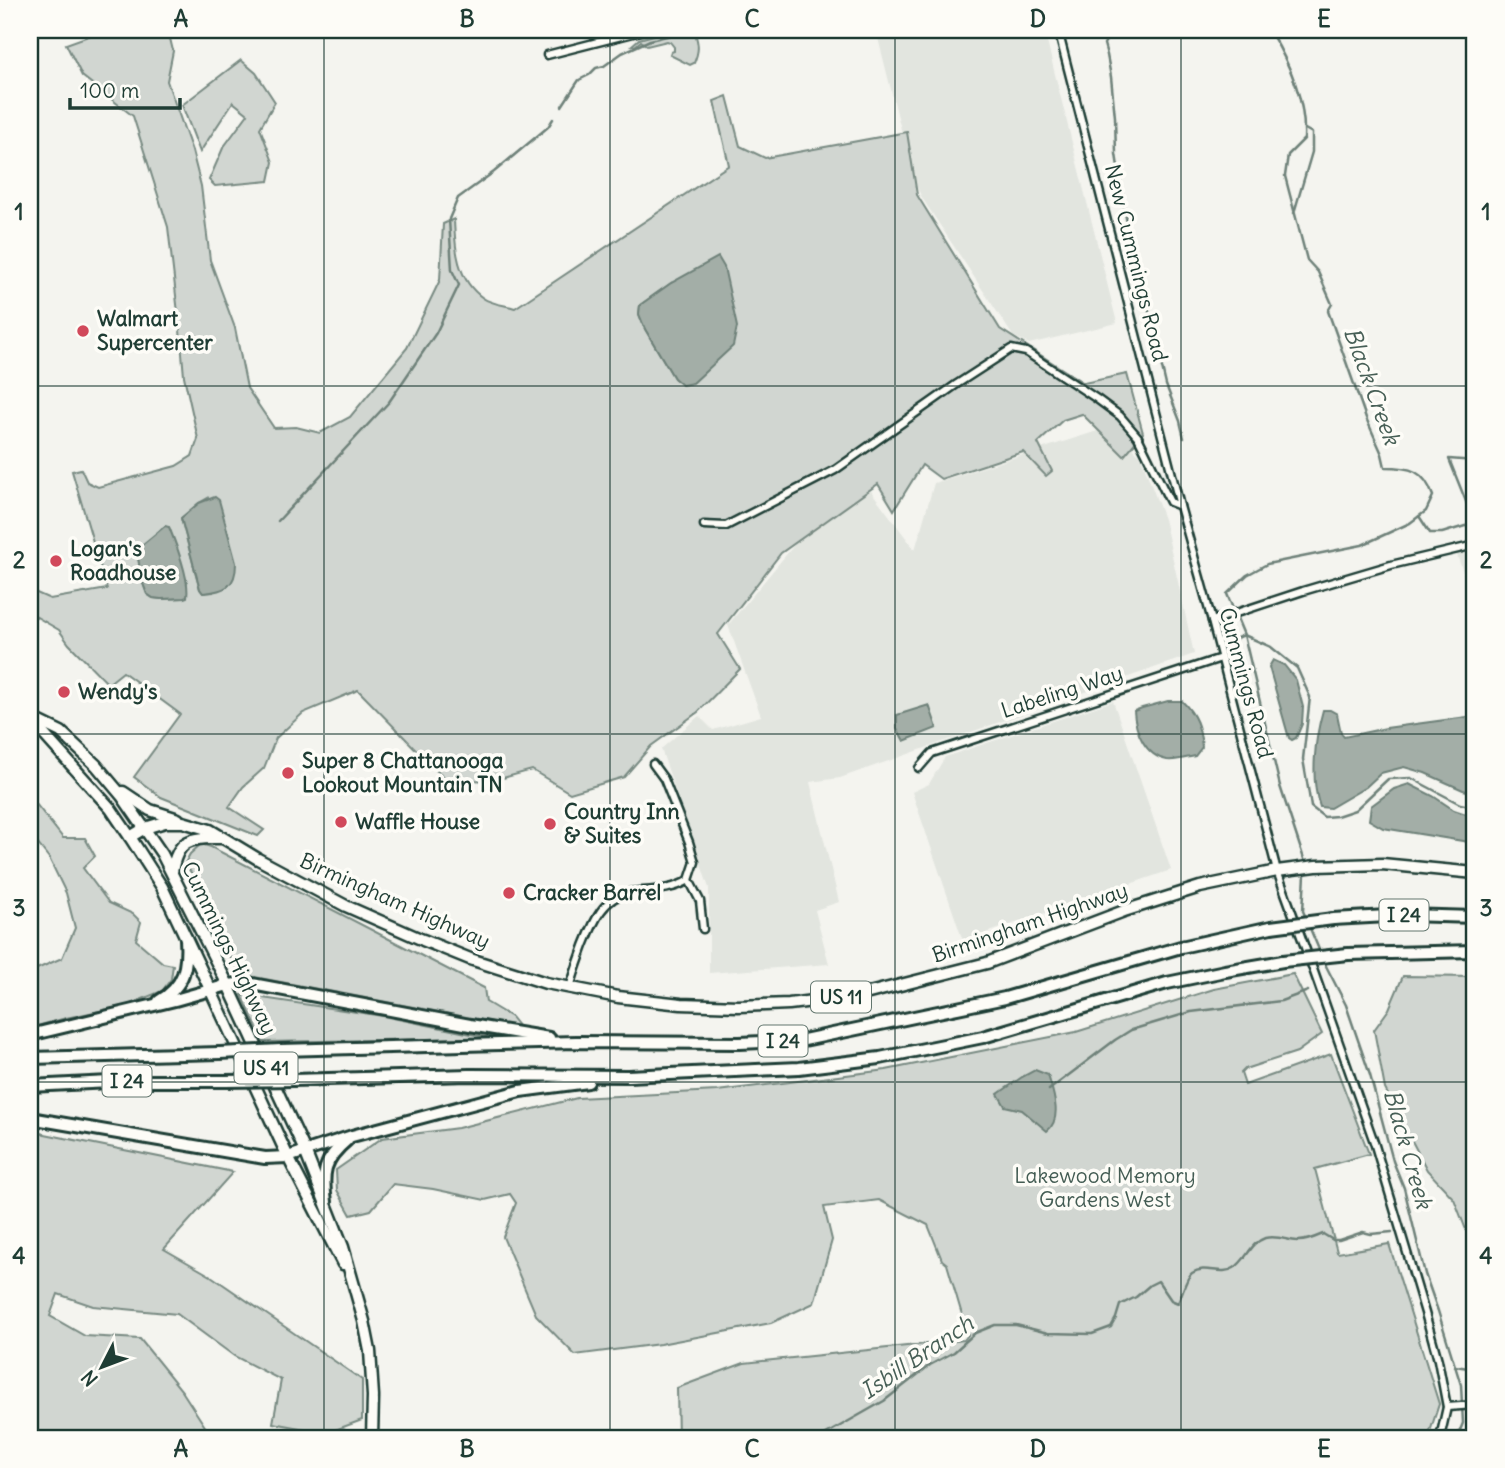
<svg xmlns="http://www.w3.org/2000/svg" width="1505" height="1468" viewBox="0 0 1505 1468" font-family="Delius,sans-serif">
<rect width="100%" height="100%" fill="#f4f4ef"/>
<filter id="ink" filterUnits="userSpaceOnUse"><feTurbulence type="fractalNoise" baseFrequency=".0143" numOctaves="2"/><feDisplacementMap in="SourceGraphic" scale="14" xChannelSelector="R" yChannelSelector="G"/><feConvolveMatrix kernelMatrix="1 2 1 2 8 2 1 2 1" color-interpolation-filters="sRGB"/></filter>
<g filter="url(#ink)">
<!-- built -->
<g fill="#e2e5df">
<path d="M876,30H1044L1117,323L1029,344L1013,336L922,198L914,181Z"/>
<path d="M1110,427L1140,455L1164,519L1194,654L840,778L810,782L839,902L815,910L829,964L709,973V888L661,749L699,716L713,730L761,716L728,625L815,520L871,491L915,550L934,483Z"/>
<path d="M1475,547V606L1457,555Z"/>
<path d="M1113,701L1171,870L963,941L912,792L929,784L945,757Z"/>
</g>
<!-- green -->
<g fill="#d1d6d1" stroke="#788a82" stroke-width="2" fill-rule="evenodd">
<path d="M105,30H168L173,51L167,81L192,151L201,186L210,260L235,328L247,388L274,428L296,427L320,433L350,417L407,348L440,280L443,224L454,219C455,249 457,280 483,298C491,304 505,305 515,308L729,165L714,101L727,96L740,146L765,158L907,132L917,195L1000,329L1084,383L1127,374L1143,433L1124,456L1082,414L1063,420L1038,443L1052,471L1046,476L1023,452L941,479L922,465L894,510L878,484L781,553L718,634L740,669L698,712L651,746L624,777L570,793L532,770L492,781L445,779L358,690L303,713L276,738L264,768L243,787L229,807L264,830L258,836L161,797L134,777L180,714L123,672L108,684L69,644L59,630L35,616L30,611V590L50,599L107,589L72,471L81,469L87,482L98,487L176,466L192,456L198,439L184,376L180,330L168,227L133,116L82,76L66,44ZM671,283L682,384L674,378L645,329L639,314L640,305ZM208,498L213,592L203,593L200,589L181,518L199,503ZM169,527L187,583L184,598L161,599L153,598L147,594L141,578L137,549L154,537L162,528Z"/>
<path d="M673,30L677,32L685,30L695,33C699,45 699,51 694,63L690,65L670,55L671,52L674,51V47L670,42L667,41L647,46L641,41L635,46L632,45L639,39Z"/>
<path d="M241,60L256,73L275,102L260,128L273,162L269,181L215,186L209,180L223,148L248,114L233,102L200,152L182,105Z"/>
<path d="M30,801L36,804L63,838H85L95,856L83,868L109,903L133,914L141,922L136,940L163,963L173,965L171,979L162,991L128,1005L66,1018L30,1028V972L62,958L75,928L66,893L49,858L30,834Z"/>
<path d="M201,844L211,847L484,988L486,1002L511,1017L519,1027L249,976L234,965L193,876L185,863L190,854Z"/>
<path d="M1293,974L1322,1034L1297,1052L1245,1069L1241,1073L1245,1085L1331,1054L1369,1154L1315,1169L1337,1252L1338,1253L1389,1244L1439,1404L1428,1438H678L677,1388L744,1363L964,1340L968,1335L947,1264L942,1260L928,1225L879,1200L824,1207L832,1240L814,1303L771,1323L660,1344L575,1355L536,1315L503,1237L516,1203L510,1194L485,1200L433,1189L393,1184L371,1210L351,1215L337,1190L336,1170L382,1138L458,1128L577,1098L717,1091L886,1070L1076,1032L1214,989Z"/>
<path d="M1403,976L1475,977V1253L1454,1199L1427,1170L1385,1089L1374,1030L1389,1009Z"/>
<path d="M242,995L383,1016L491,1038L263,1042Z"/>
<path d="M30,1131L233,1172L164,1249L211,1276L362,1380V1420L327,1433L273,1423L281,1380L234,1356L177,1314L93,1306L58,1294L50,1316L85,1336L140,1339L182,1391L206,1428L201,1438H30Z"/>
</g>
<!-- water -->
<g fill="#a3aea7" stroke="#6e8179" stroke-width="2">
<path d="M718,257L724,267L737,327L733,346L693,383L682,385L674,378L645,329L639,314L640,305L671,283Z"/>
<path d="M215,497L219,500L236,563C236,587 225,591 203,593L200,589L181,518L199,503Z"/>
<path d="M165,526L169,527C176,544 190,580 187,597L184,598L161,599L153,598L147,594L141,578L137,549Z"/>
<path d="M1273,660L1284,665L1296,680L1303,707L1302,724L1296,738L1292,740L1289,738L1269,667Z"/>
<path d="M1168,701H1182C1196,715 1200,727 1202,747L1195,756C1186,758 1176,761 1167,760C1145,756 1135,731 1134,711L1142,708Z"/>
<path d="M929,705L937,728L904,741L897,728V715Z"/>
<path d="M1323,710H1330L1337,714L1341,733L1344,737L1386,728L1475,716V793L1463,790L1425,773L1404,767L1381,773L1366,787L1330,808L1320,807C1310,779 1315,738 1323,710Z"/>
<path d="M1409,784L1433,796L1454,810L1475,817V843L1383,828L1369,820L1371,806L1394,789Z"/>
<path d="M1035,1070L1048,1075C1053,1092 1063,1119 1047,1131L1022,1110L1005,1106L998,1094L1022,1077Z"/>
</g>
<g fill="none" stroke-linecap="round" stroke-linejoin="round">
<!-- stream -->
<g stroke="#6e8179" stroke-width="2.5">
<path d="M1112,30L1104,44L1107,55L1111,77L1115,117L1116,154L1129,237L1142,282L1166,385L1180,421L1184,438"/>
<path d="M1271,30V33C1290,65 1306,101 1304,139L1288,155L1285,176L1307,260L1318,272L1332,304L1328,311L1366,418L1382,454L1385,467C1410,467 1424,470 1433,496L1426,511L1410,523L1362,545L1267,564L1247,575L1227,594L1244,635L1280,786L1304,859"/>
<path d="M562,106L579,80L589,75L596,68L604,66L622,53L650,40L692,30"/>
<path d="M1294,213L1312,152V133L1305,129"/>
<path d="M1475,461L1449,459L1475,524"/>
<path d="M1419,516L1430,533H1442L1475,523"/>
<path d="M278,521L389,402L436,333L459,285L452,270L449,219L458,198L494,172L548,127L553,119"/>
<path d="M1230,641L1244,635L1271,647L1297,668L1310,697L1303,759L1308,788L1311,807L1324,817L1337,816L1355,810L1388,779L1411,778L1460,804L1475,807"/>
<path d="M1305,874L1303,911L1307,920"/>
<path d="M1309,926L1320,952"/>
<path d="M1324,962L1346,1005L1370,1075L1393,1161L1404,1188L1425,1274L1438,1311L1461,1385L1463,1423L1457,1438"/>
<path d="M1049,1090L1115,1040L1131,1030L1191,1012L1281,1001L1308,991"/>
<path d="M1455,1366L1475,1369"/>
<path d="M819,1438L884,1401L930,1365L954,1352L975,1333L995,1325H1016L1048,1333L1092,1334L1111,1327L1116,1318L1120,1305L1136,1297L1150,1285L1158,1281L1171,1300L1178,1303C1182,1295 1186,1277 1192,1273C1205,1264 1221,1276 1234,1268C1247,1260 1250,1243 1265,1238C1276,1235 1287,1240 1297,1241C1305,1242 1316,1237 1323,1234L1333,1240H1339L1363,1232L1371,1234L1392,1232"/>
</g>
<defs>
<g id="minor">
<path d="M1058,30L1180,506"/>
<path d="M547,55L645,30"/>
<path d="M704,525L726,526L835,470L957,384L1011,349L1026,352L1097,399L1120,416L1138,437L1170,502L1180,506L1212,621L1277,871L1314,972L1374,1142L1425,1313L1438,1360L1447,1407L1440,1438"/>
<path d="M1212,621L1303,591L1391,565L1475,545"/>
<path d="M919,768L932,753L1221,658"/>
<path d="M689,880L700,901L703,929"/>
<path d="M570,988C574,973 579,960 584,946C593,923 603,896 631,892C652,890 671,891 689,880L695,862L689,842L664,779L653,764"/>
<path d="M1447,1407L1475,1405"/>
</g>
<g id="primary">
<path d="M30,717L61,732L96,765L122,796L162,854L228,985L305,1151L343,1247L364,1321L370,1351L373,1396L372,1438"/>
<path d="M30,719L111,809L130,837L162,887L211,991L288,1157L343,1264"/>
<path d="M123,792L150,810L178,819"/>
<path d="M130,837L145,828L165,822H183L210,830L258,859L346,906L423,940L470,959L546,983L618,997L681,1004L738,1006L789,1004L861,995L987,963L1124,911L1200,887L1277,871L1316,866L1382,864L1475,873"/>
<path d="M172,872C177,840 190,837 220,838"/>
</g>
<g id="motorway">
<path d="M1333,919L1406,915L1475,917"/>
<path d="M1348,954L1475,951"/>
<path d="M159,1001C185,986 188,966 186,938"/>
<path d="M30,1035L175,1000L228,985L247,983L470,1025L549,1038"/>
<path d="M281,1050L576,1042L740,1043L804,1040L1005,998L1181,947L1271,927"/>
<path d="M30,1058L220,1053"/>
<path d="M293,1080L469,1075L628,1076L799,1068L880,1058L983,1037L1167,983L1225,971L1283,961"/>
<path d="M30,1086L130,1081H225"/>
<path d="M30,1118L265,1158L288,1157L352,1136L520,1091L588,1082"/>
<path d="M326,1202C322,1173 323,1160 347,1140"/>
</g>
</defs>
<!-- minor casing -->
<use href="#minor" stroke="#1f3d34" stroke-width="11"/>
<!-- primary casing -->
<use href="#primary" stroke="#1f3d34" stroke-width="15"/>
<!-- motorway casing -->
<use href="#motorway" stroke="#1f3d34" stroke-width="16"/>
<!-- minor -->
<use href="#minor" stroke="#fdfcf7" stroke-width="6"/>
<!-- primary -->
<use href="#primary" stroke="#fdfcf7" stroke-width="10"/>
<!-- motorway -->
<use href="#motorway" stroke="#fdfcf7" stroke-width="10"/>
<defs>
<g id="motorway-bridge">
<path d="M1271,927L1333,919"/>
<path d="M1283,961L1348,954"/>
<path d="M220,1053L281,1050"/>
<path d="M225,1081L293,1080"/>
</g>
</defs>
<!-- motorway-bridge casing -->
<use href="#motorway-bridge" stroke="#1f3d34" stroke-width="16" stroke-linecap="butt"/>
<!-- motorway-bridge -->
<use href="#motorway-bridge" stroke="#fdfcf7" stroke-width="10"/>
</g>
</g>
<!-- grid -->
<path fill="none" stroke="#1f3d34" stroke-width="2" stroke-opacity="0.55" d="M324,30V1438M610,30V1438M895,30V1438M1181,30V1438M30,386H1475M30,734H1475M30,1082H1475"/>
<!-- markers -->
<g fill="#d1495b" stroke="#fdfcf7" stroke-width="2.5">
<circle cx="83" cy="331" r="7"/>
<circle cx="56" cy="561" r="7"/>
<circle cx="64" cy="692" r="7"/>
<circle cx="288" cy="773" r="7"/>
<circle cx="341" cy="822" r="7"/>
<circle cx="550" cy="824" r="7"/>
<circle cx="509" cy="893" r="7"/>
</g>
<g text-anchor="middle" stroke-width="7" stroke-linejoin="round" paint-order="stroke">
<!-- shield labels -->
<g fill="#fdfcf7" stroke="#62766e" stroke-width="2">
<rect x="1379.5" y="899.5" width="49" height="31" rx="5"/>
<rect x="811" y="981.5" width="60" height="31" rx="5"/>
<rect x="758.5" y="1025.5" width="49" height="31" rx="5"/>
<rect x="234.5" y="1052.5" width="63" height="31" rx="5"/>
<rect x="102.5" y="1065.5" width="49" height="31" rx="5"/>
</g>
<g font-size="19" font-weight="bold" fill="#1f3d34">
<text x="1404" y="922">I 24</text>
<text x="841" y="1004">US 11</text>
<text x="783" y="1048">I 24</text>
<text x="266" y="1075">US 41</text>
<text x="127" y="1088">I 24</text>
</g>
<!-- street labels -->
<g font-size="21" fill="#1f3d34" stroke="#fdfcf7">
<text transform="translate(1136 263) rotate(76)" y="7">New Cummings Road</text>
<text transform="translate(1246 683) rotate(75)" y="7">Cummings Road</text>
<text transform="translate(1062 692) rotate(-18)" y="7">Labeling Way</text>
<text transform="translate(395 901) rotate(24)" y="7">Birmingham Highway</text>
<text transform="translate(1030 923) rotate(-19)" y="7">Birmingham Highway</text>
<text transform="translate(229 948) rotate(64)" y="7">Cummings Highway</text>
</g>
<!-- poi labels -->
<g font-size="21" font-weight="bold" fill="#1f3d34" stroke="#fdfcf7" text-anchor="start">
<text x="97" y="326">Walmart<tspan x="97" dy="24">Supercenter</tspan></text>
<text x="70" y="556">Logan's<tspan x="70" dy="24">Roadhouse</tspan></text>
<text x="78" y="699">Wendy's</text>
<text x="302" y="768">Super 8 Chattanooga<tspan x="302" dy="24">Lookout Mountain TN</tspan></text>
<text x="564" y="819">Country Inn<tspan x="564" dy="24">&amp; Suites</tspan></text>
<text x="355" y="829">Waffle House</text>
<text x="523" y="900">Cracker Barrel</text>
</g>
<!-- park labels -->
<g font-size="21" fill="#435c53" stroke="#fdfcf7">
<text x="1105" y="1183">Lakewood Memory<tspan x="1105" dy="24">Gardens West</tspan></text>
</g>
<!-- water labels -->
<g font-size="23" font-style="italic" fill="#475f56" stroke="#fdfcf7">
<text transform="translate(1372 386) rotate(70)" y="8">Black Creek</text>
<text transform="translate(1408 1149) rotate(74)" y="8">Black Creek</text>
<text transform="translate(917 1357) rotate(-34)" y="8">Isbill Branch</text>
</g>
</g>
<!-- margin -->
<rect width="1505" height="1468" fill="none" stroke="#fdfcf7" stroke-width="77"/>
<!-- north arrow -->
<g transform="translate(102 1367) rotate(228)" stroke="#fdfcf7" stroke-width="5" paint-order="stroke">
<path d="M0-5L12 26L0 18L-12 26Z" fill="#1f3d34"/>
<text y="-10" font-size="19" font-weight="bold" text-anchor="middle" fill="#1f3d34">N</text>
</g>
<!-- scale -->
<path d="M70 98v10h110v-10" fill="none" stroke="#1f3d34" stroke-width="3.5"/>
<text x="80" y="98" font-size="21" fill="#1f3d34" stroke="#fdfcf7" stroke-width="5" paint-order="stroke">100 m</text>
<rect x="38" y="38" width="1428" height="1392" fill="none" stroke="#1f3d34" stroke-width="2.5"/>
<g font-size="23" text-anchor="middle" font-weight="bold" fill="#1f3d34">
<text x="181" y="27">A</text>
<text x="467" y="27">B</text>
<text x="752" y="27">C</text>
<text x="1038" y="27">D</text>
<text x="1324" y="27">E</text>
<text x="19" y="220">1</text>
<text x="1486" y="220">1</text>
<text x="19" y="568">2</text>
<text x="1486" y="568">2</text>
<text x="19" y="916">3</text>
<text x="1486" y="916">3</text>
<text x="19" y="1264">4</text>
<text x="1486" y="1264">4</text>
<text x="181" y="1457">A</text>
<text x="467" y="1457">B</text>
<text x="752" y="1457">C</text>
<text x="1038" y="1457">D</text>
<text x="1324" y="1457">E</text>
</g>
</svg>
